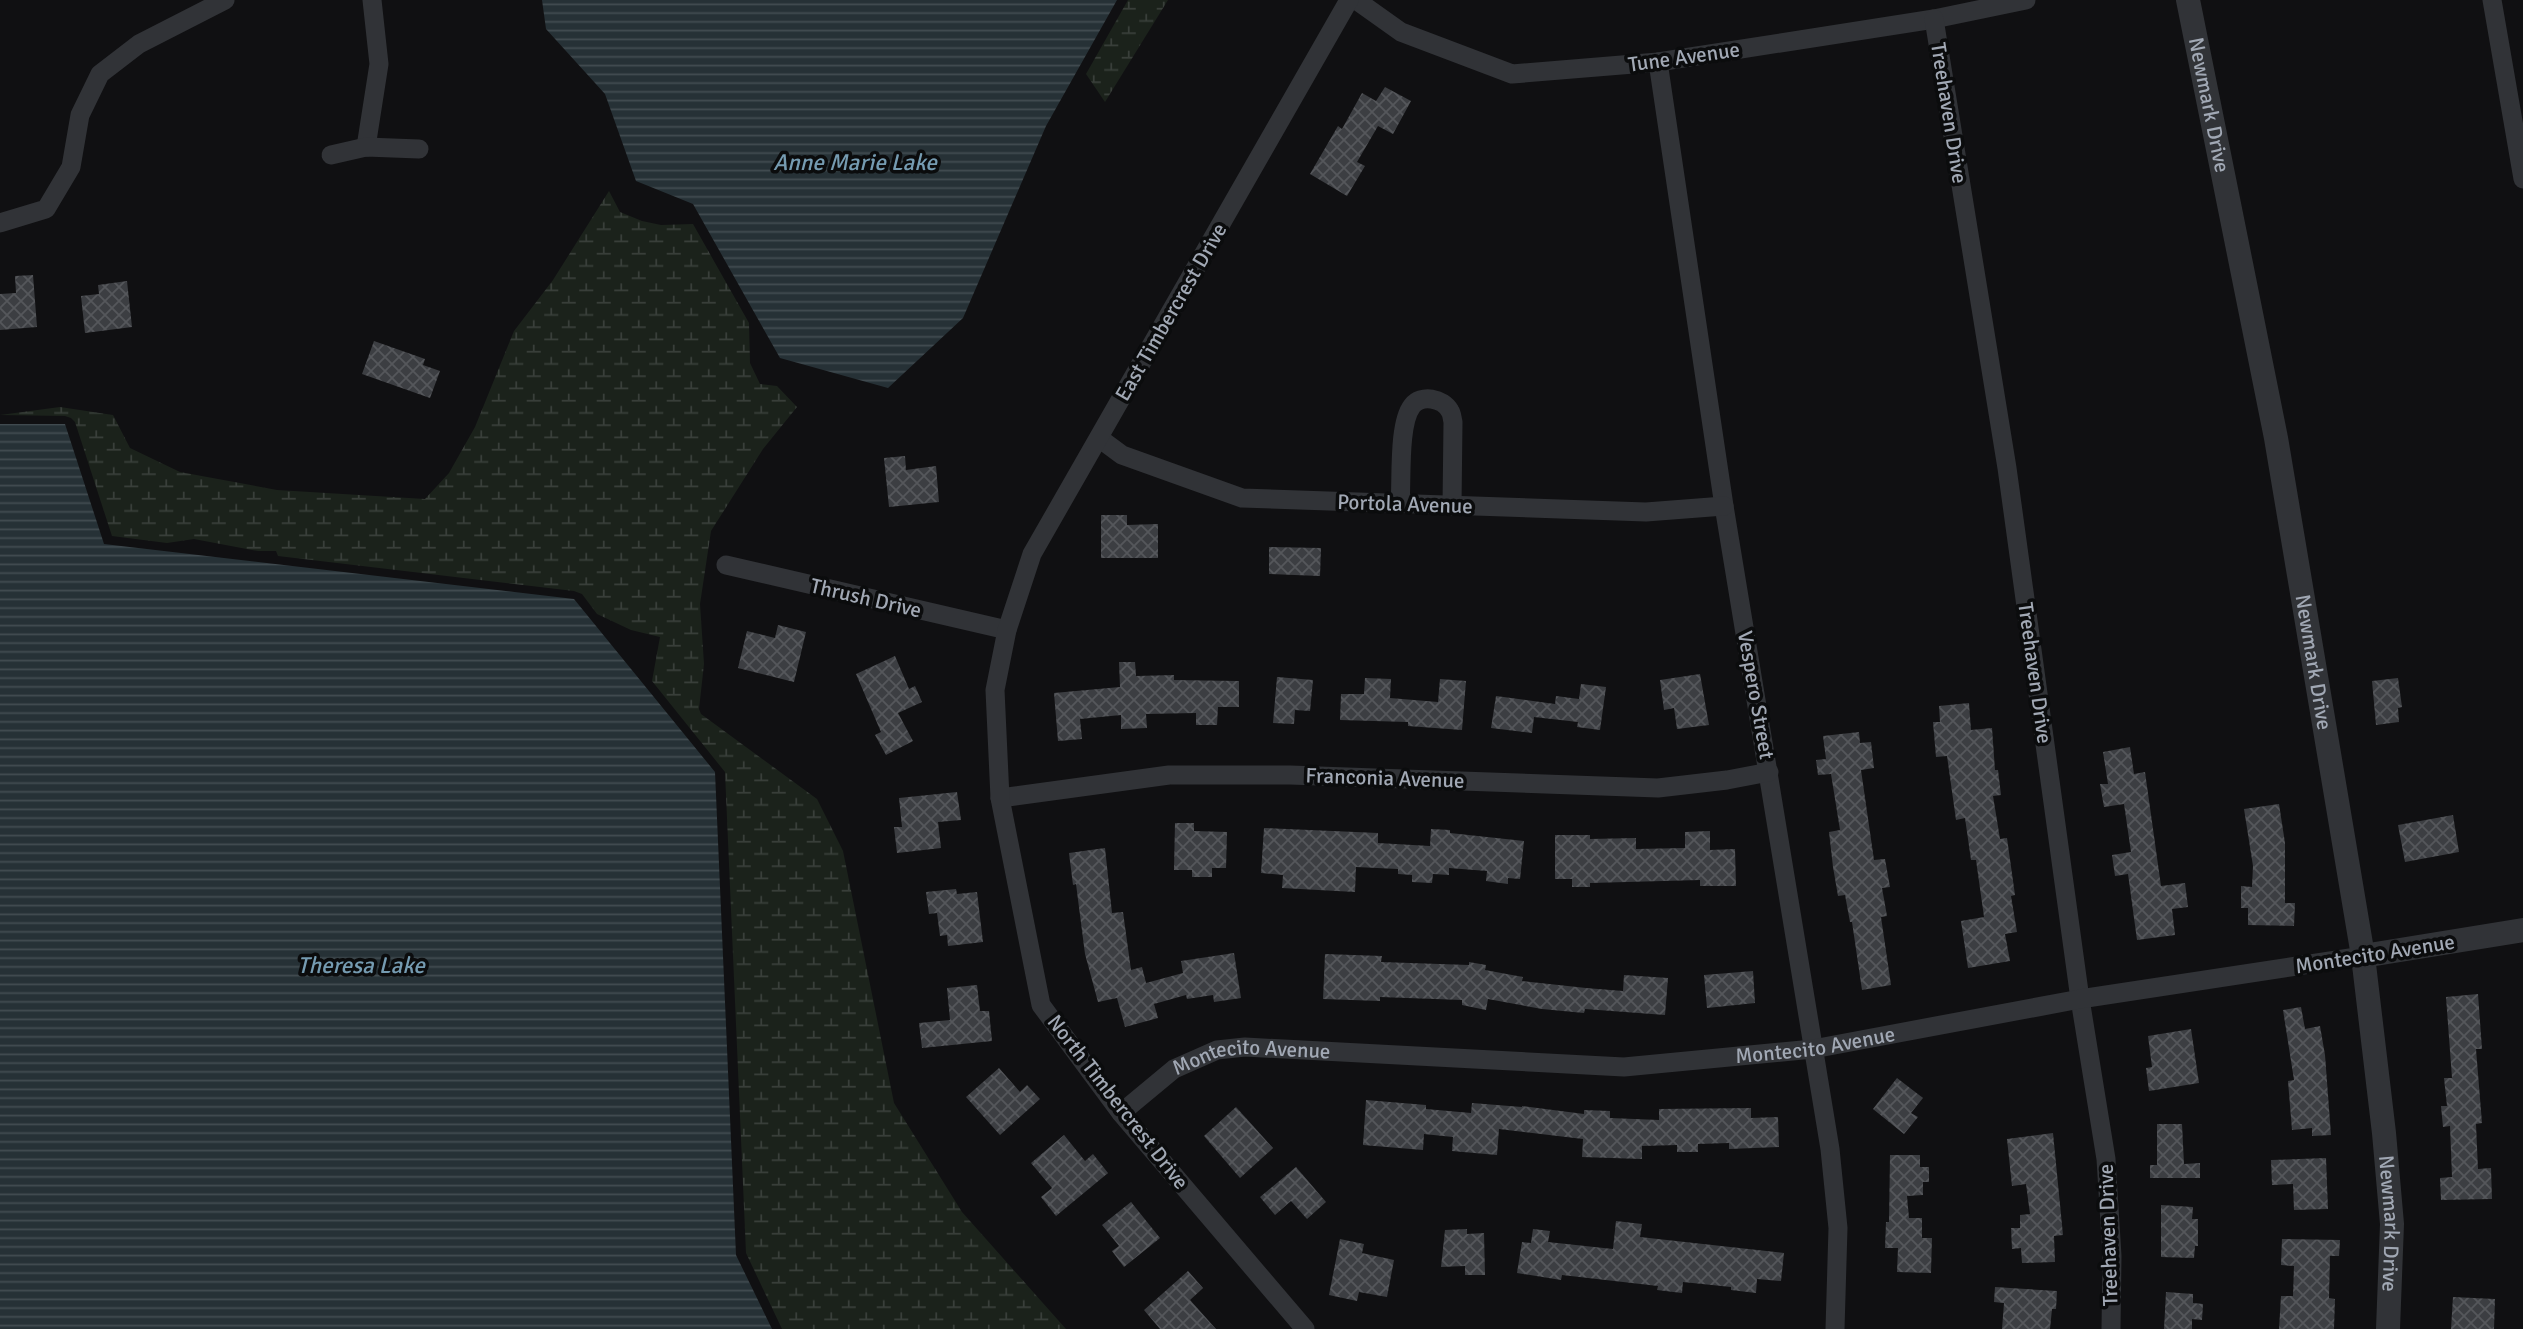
<svg xmlns="http://www.w3.org/2000/svg" width="2523" height="1329" viewBox="0 0 2523 1329" font-family="Signika,sans-serif">
<defs>
<pattern id="wetland-marsh" width="20" height="14" patternUnits="userSpaceOnUse" patternTransform="scale(1.75)"><rect width="20" height="14" fill="#1b221b"/><path d="M1 5h8M5 5V1M11 12h8M15 12V8" fill="none" stroke="#393f3a"/></pattern>
<pattern id="water-rules" width="6" height="5" patternUnits="userSpaceOnUse" patternTransform="scale(1.75)"><rect width="6" height="5" fill="#263136"/><path d="M0 2.5h6" fill="none" stroke="#424c51"/></pattern>
<pattern id="building-cross-hatch" width="8" height="8" patternUnits="userSpaceOnUse" patternTransform="scale(1.75)"><rect width="8" height="8" fill="#3c3e42"/><path d="M0 0l8 8M0 8l8-8" fill="none" stroke="#55575b"/></pattern>
</defs>
<rect width="100%" height="100%" fill="#101012"/>
<!-- wetland -->
<g fill="url(#wetland-marsh)">
<path d="M1128,0H1168L1105,102L1086,74Z"/>
<path d="M609,191L620,212L642,221L661,225L693,224L749,323L750,363L760,384L777,386L797,407L763,449L711,531L700,604L704,664L699,709L701,714L817,799L843,851L894,1103L962,1212L1066,1329H782L746,1253L725,772L652,681L660,637L631,630L597,614L582,594L574,591L278,556L276,551H258L194,539L167,543L112,536L75,422L71,418L65,416L0,415L60,407L113,415L130,448L180,472L277,490L425,499L449,473L475,427L514,331L553,280Z"/>
</g>
<!-- water -->
<g fill="url(#water-rules)">
<path d="M542,0H1117L1046,126L963,318L888,388L780,358L693,204L636,181L605,94L546,29Z"/>
<path d="M0,424H65L104,544L574,599L715,772L736,1255L772,1329H0Z"/>
</g>
<!-- building -->
<g fill="url(#building-cross-hatch)">
<path d="M1385,87L1411,101L1393,134L1378,126L1357,162L1365,166L1347,196L1310,174L1338,126L1342,129L1362,93L1376,101Z"/>
<path d="M33,275L37,327L0,330V294L16,293L15,276Z"/>
<path d="M127,281L132,327L85,333L81,296L99,294L98,285Z"/>
<path d="M374,341L425,359L423,365L440,371L430,398L362,374Z"/>
<path d="M905,456L906,470L936,466L939,502L889,507L884,458Z"/>
<path d="M1101,515H1127V525L1158,524V558H1101Z"/>
<path d="M1269,547L1321,548L1320,576L1269,574Z"/>
<path d="M778,625L806,632L794,682L738,668L747,631L775,638Z"/>
<path d="M895,656L909,689L915,686L922,702L898,713L913,741L886,755L875,735L881,732L856,674Z"/>
<path d="M1119,662H1135L1136,676L1174,675V680L1239,681V707H1218L1217,725H1196V713L1146,714L1147,728L1121,729V715L1080,719L1082,739L1058,741L1054,693L1120,687Z"/>
<path d="M1700,674L1709,725L1677,729L1674,708L1664,710L1660,680Z"/>
<path d="M1277,677L1313,680L1310,711L1295,710L1294,724L1273,723Z"/>
<path d="M1365,678L1391,679L1390,698L1438,702L1440,679L1466,681L1462,730L1408,726V722L1340,720L1341,694H1364Z"/>
<path d="M2398,678L2402,707L2398,708L2399,722L2376,725L2372,681Z"/>
<path d="M1581,684L1606,687L1600,730L1577,727L1578,722L1534,717L1532,733L1491,728L1496,696L1555,704L1556,696L1579,699Z"/>
<path d="M1969,703L1971,730L1992,728L1995,770H1998L2001,795L1993,796L2000,839L2007,838L2015,895L2011,896L2017,932L2005,934L2010,961L1968,968L1961,921L1984,917L1976,860H1971L1965,818L1956,820L1947,756L1936,757L1933,722H1940L1939,706Z"/>
<path d="M1859,732L1860,743L1871,742L1874,768L1861,770L1874,860L1885,859L1890,887L1882,888L1887,916L1881,917L1891,985L1862,990L1852,922H1850L1845,895L1838,896L1833,867L1829,832L1840,830L1831,774L1818,775L1816,760L1826,759L1823,736Z"/>
<path d="M2130,747L2134,774L2145,772L2161,886L2185,883L2188,907L2172,909L2175,935L2137,940L2128,874L2115,876L2112,855L2131,852L2124,804L2104,807L2100,784H2108L2103,752Z"/>
<path d="M957,792L961,820L938,822L941,848L897,853L894,827H902L899,798Z"/>
<path d="M2279,804L2285,843V903H2295L2294,926L2248,925V908H2241V886L2252,887L2253,866L2244,809Z"/>
<path d="M2453,815L2459,852L2405,862L2398,825Z"/>
<path d="M1175,823H1194V831L1227,832L1226,868H1212V877H1192V870H1174Z"/>
<path d="M1264,828L1378,833V843L1430,846L1431,829L1450,830V833L1524,841L1520,879L1508,878V884L1486,881L1487,871L1449,868V875L1433,874L1432,883L1412,882V875L1398,874V869L1356,867L1355,892L1282,888L1283,875L1261,873Z"/>
<path d="M1710,831V850L1735,849L1736,886H1700V880L1590,883V887H1572V879H1555V835H1590V839L1636,838V849L1685,848V832Z"/>
<path d="M1105,848L1112,913L1123,912L1131,970L1142,967L1146,983L1183,973L1181,961L1234,953L1241,998L1214,1002L1213,995L1187,999L1186,995L1154,1004L1158,1018L1125,1027L1117,998L1098,1002L1085,954L1076,884L1073,885L1069,853Z"/>
<path d="M956,889L957,894L977,892L983,942L948,946L947,935L940,936L937,913L929,914L926,892Z"/>
<path d="M1325,954L1382,956L1381,962L1469,965V962L1486,965L1485,970L1523,977L1522,981L1586,988L1623,991L1624,975L1668,978L1665,1015L1585,1009L1584,1013L1542,1009L1488,999L1486,1010L1462,1005V1000L1380,997V1001L1323,999Z"/>
<path d="M1753,971L1755,1003L1707,1008L1704,975Z"/>
<path d="M977,985L980,1011H989L992,1041L922,1048L919,1023L950,1020L947,988Z"/>
<path d="M2478,994L2482,1049H2476L2482,1123L2476,1124L2478,1169L2491,1168L2492,1199L2441,1200L2440,1178L2452,1177L2450,1126L2443,1127L2441,1106H2447L2444,1078H2452L2446,997Z"/>
<path d="M2301,1007L2305,1029L2320,1026L2325,1055L2331,1135L2312,1136V1128L2292,1130L2288,1081L2294,1080L2283,1010Z"/>
<path d="M2191,1029L2199,1083L2149,1091L2146,1068L2152,1067L2148,1036Z"/>
<path d="M999,1068L1020,1092L1027,1085L1040,1099L1000,1135L966,1097Z"/>
<path d="M1897,1078L1923,1098L1911,1113L1918,1117L1904,1134L1873,1109Z"/>
<path d="M1366,1100L1426,1105V1109L1471,1113L1472,1103L1522,1107V1106L1584,1114V1110L1610,1111V1118L1659,1120V1109L1751,1108V1118L1778,1117L1779,1147L1729,1149V1143L1698,1144V1152H1677V1145L1642,1146V1159L1582,1157L1583,1139L1499,1129L1497,1155L1452,1151L1453,1137L1424,1134L1423,1150L1363,1145Z"/>
<path d="M1236,1107L1273,1148L1240,1178L1204,1136Z"/>
<path d="M2157,1124H2182L2184,1164L2200,1163V1178H2150V1165H2157Z"/>
<path d="M2053,1133L2063,1235L2054,1236L2055,1262L2022,1263L2021,1248L2012,1249L2011,1228H2020V1215L2030,1214L2026,1184L2012,1186L2007,1139Z"/>
<path d="M1064,1135L1085,1161L1093,1154L1108,1173L1056,1216L1041,1197L1052,1188L1031,1163Z"/>
<path d="M1890,1155H1920V1167H1929V1182H1923V1195L1907,1196L1909,1218H1922V1238H1932L1931,1273L1897,1272L1898,1248H1885L1886,1222H1889Z"/>
<path d="M2326,1158L2328,1209L2294,1210L2293,1184L2272,1185L2271,1160Z"/>
<path d="M1296,1167L1326,1202L1307,1219L1291,1201L1275,1215L1260,1197Z"/>
<path d="M1131,1202L1160,1238L1124,1267L1112,1251L1119,1246L1102,1225Z"/>
<path d="M2161,1205L2193,1207L2192,1219H2198V1246H2195L2194,1258L2161,1257Z"/>
<path d="M1616,1221L1642,1224L1640,1237L1784,1253L1781,1281L1757,1279L1756,1293L1731,1290V1287L1683,1282L1682,1293L1657,1290L1658,1286L1562,1275L1561,1280L1517,1273L1522,1242L1531,1243L1533,1229L1550,1231L1548,1242L1613,1249Z"/>
<path d="M1467,1229V1234L1484,1233L1485,1275H1465V1266L1441,1267L1445,1230Z"/>
<path d="M1340,1239L1364,1244L1362,1253L1394,1260L1387,1297L1359,1292L1357,1301L1329,1295Z"/>
<path d="M2282,1239L2340,1240L2339,1256H2330L2329,1298L2335,1299L2334,1329H2279L2281,1296H2293L2294,1266L2281,1265Z"/>
<path d="M1188,1271L1203,1288L1190,1300L1216,1329H1160L1144,1310Z"/>
<path d="M1995,1287L2057,1291L2056,1309H2052L2050,1329H2002L2004,1303L1994,1302Z"/>
<path d="M2166,1292L2193,1294V1303L2203,1304L2202,1320L2192,1319V1329H2164Z"/>
<path d="M2453,1297L2495,1299L2494,1329H2451Z"/>
</g>
<g fill="none" stroke-linecap="round" stroke-linejoin="round">
<!-- minor -->
<g stroke="#313337" stroke-width="19">
<path d="M1356,0L1401,32L1512,74L1658,62L1934,19L2026,0"/>
<path d="M2492,0L2523,179"/>
<path d="M1934,19L2007,468L2080,999L2106,1159L2112,1256L2111,1329"/>
<path d="M1658,62L1724,506L1830,1149L1838,1228L1835,1329"/>
<path d="M366,147L379,64L372,0"/>
<path d="M331,155L366,147L419,149"/>
<path d="M0,223L46,209L71,167L80,115L100,74L139,44L225,0"/>
<path d="M1099,438L1122,455L1242,498L1646,512L1724,506"/>
<path d="M1400,504C1402,481 1398,424 1412,406C1421,394 1443,398 1450,411C1452,414 1452,418 1453,422L1452,506"/>
<path d="M726,565L1007,630"/>
<path d="M1000,798L1169,775H1290L1658,788L1727,780L1769,772"/>
<path id="s1" d="M1121,1113L1174,1069L1217,1050L1245,1047L1624,1067L1813,1049L2080,999L2363,956"/>
<path d="M1305,1329L1121,1113L1041,1005L1000,798L995,690L1007,630L1032,554L1349,0"/>
</g>
<!-- tertiary -->
<g stroke="#313337" stroke-width="24">
<path id="s2" d="M2188,0L2276,438L2363,956L2384,1133L2392,1224L2388,1329"/>
<path d="M2363,956L2523,930"/>
</g>
</g>
<g text-anchor="middle" stroke-width="7" stroke-linejoin="round" paint-order="stroke">
<!-- street labels -->
<g font-size="21" fill="#a1a8b4" stroke="#0b0c0d">
<text transform="translate(1684 57) rotate(-8)" y="7">Tune Avenue</text>
<text dy="7" stroke="none"><textPath href="#s2" startOffset="107">Newmark Drive</textPath></text>
<text transform="translate(1949 113) rotate(81)" y="7">Treehaven Drive</text>
<text transform="translate(1171 312) rotate(-60)" y="7">East Timbercrest Drive</text>
<text transform="translate(1405 504) rotate(2)" y="7">Portola Avenue</text>
<text transform="translate(866 598) rotate(13)" y="7">Thrush Drive</text>
<text dy="7" stroke="none"><textPath href="#s2" startOffset="674">Newmark Drive</textPath></text>
<text transform="translate(2035 673) rotate(82)" y="7">Treehaven Drive</text>
<text transform="translate(1756 695) rotate(80)" y="7">Vespero Street</text>
<text transform="translate(1385 778) rotate(2)" y="7">Franconia Avenue</text>
<text transform="translate(2375 954) rotate(-9)" y="7">Montecito Avenue</text>
<text dy="7" stroke="none"><textPath href="#s1" startOffset="716">Montecito Avenue</textPath></text>
<text dy="7" stroke="none"><textPath href="#s1" startOffset="149">Montecito Avenue</textPath></text>
<text transform="translate(1118 1102) rotate(52)" y="7">North Timbercrest Drive</text>
<text dy="7" stroke="none"><textPath href="#s2" startOffset="1241">Newmark Drive</textPath></text>
<text transform="translate(2108 1235) rotate(-92)" y="7">Treehaven Drive</text>
</g>
<!-- water labels -->
<g font-size="23" font-style="italic" fill="#759bb1" stroke="#0b0c0d">
<text x="855" y="170">Anne Marie Lake</text>
<text x="361" y="973">Theresa Lake</text>
</g>
</g>
</svg>
